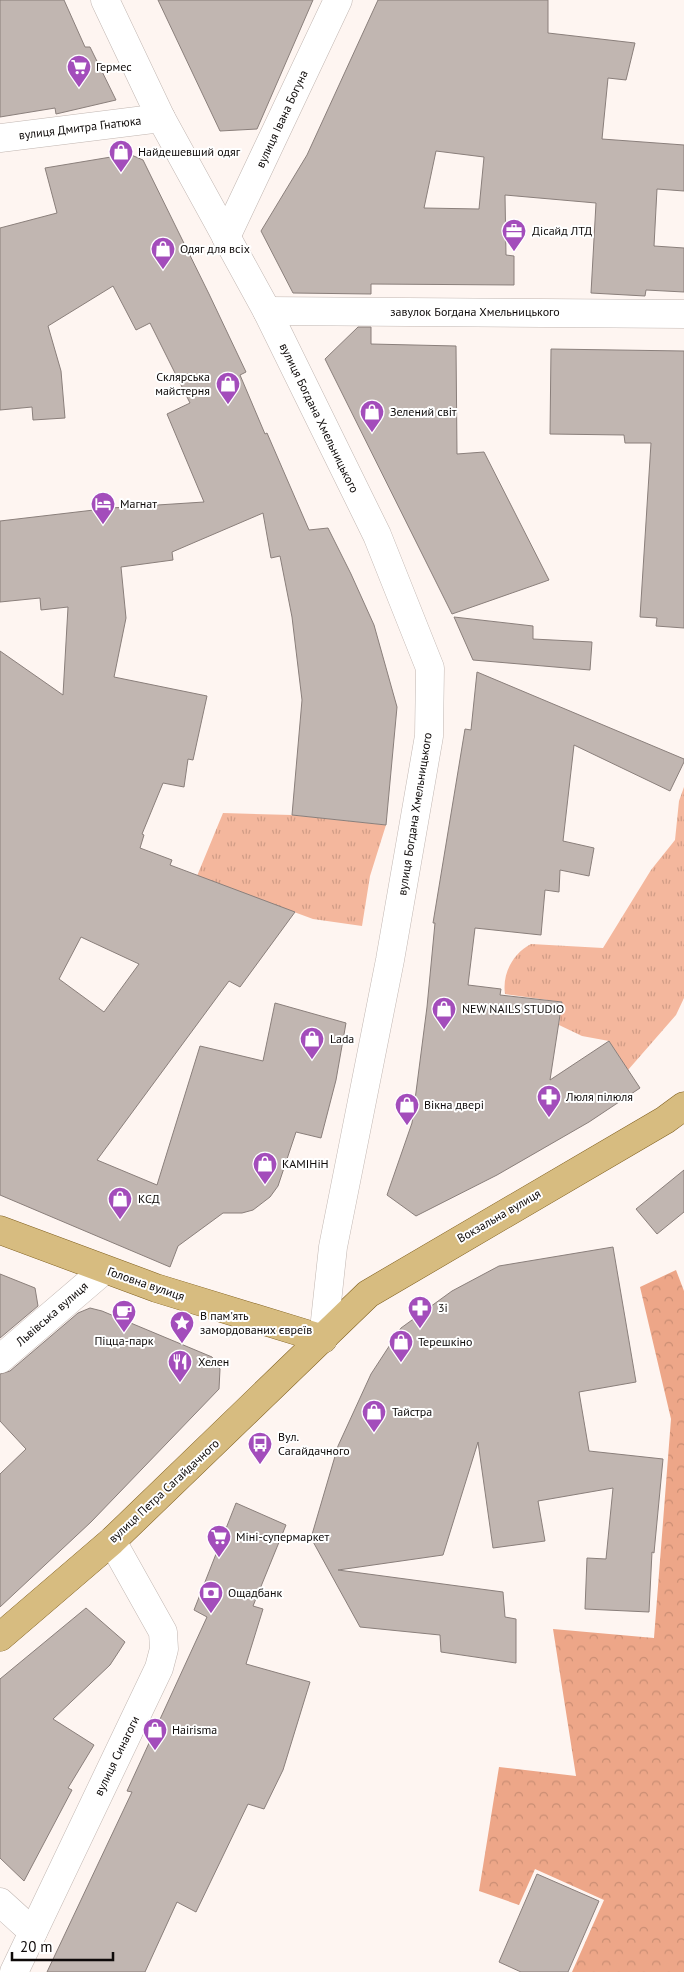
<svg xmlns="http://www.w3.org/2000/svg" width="684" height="1972" viewBox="0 0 684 1972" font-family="'PT Sans',sans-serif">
<defs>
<pattern id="forest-crowns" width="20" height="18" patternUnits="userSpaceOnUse" patternTransform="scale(1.25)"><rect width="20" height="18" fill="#eda688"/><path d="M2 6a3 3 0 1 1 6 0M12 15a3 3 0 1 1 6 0" fill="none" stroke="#ca8e74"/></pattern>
<pattern id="park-tufts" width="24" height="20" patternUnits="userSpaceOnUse" patternTransform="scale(1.25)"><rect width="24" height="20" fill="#f4b79d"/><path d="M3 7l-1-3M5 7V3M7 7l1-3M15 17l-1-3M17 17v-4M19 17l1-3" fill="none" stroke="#d09c86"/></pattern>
</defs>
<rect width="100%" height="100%" fill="#fef5f1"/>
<!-- forest -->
<path fill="url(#forest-crowns)" d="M676,1270L684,1291V1972H572L604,1900L535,1869L519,1905L479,1891L499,1767L576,1776L553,1629L654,1638L671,1419L640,1287Z"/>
<!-- park -->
<g fill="url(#park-tufts)">
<path d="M684,787V998L676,1015L628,1070L609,1041L582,1036L559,1025L562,1002L505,994C502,974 513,953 531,944L603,948L651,870L675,840L679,801Z"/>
<path d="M223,813L292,815L386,825L370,876L362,926L313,919L197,876Z"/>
</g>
<!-- building -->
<g fill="#c1b6b1" stroke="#8a7f7b" fill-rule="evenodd">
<path d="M0,0H64L85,47H90L116,100L56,114L55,108L0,117Z"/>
<path d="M158,0H313L257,129L220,131Z"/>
<path d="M378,0H548V33L635,43L626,80L608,78L602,139L684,145V191L657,189L654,246L684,248V292L646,290L645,296L591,293L596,203L505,195L506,255L514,256V285L371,284V294L293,293L261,231L307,155ZM436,151L484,157L479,209L424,208Z"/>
<path d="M129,154L143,160L209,294L246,372L240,375L265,434L267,433L309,530L328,528L351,574L374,625L397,707L386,825L292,815L302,700L292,617L280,556L271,558L263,513L172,552L173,560L121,567L126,618L114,677L207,696L193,760L188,759L184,787L163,783L142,834L144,835L140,848L172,860L170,865L295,912L240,987L229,981L97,1160L157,1185L200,1046L263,1061L275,1003L346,1023L336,1080L321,1138L296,1132L278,1186L270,1197L253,1210L242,1213H223L178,1246L170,1267L0,1195V651L63,695L68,607L41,610L40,598L0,602V521L111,508L204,502L167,414L190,403L150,323L136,330L113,286L48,326L61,371L65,418L33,420L32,407L0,410V228L57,213L45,168ZM81,937L139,964L104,1012L59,979Z"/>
<path d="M358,327H371V344L456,346L457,454L484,452L549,580L452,614L325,359Z"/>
<path d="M551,349L684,351V628L656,626L657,618L640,617L651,443H625L624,435L550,434Z"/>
<path d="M454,617L533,626V639L592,642L590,670L473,660Z"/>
<path d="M477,672L684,759V762L670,791L574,745L563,841L594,848L589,876L560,870L559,892L545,890L541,935L475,928L468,985L501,989L500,995L562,1002L550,1080L609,1041L640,1088L589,1122L497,1175L416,1216L387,1195L412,1123L427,1007L435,923H433L465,729L471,730Z"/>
<path d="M684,1170V1212L657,1234L636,1209Z"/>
<path d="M613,1247L636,1382L579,1392L589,1451L663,1459L654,1553L652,1552L649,1612L585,1609L587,1558L606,1559L613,1488L538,1501L545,1541L493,1548L478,1442L443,1555L338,1570L503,1592L505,1617L516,1619V1663L441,1652L440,1635L360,1627L311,1538L338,1446L371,1374L401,1328L452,1291L499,1266Z"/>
<path d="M0,1274L35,1288L38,1306L0,1338Z"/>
<path d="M90,1308L102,1311L212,1357L220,1369L219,1389L91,1522L0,1607V1474L26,1449L0,1421V1374L10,1371L78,1313Z"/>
<path d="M236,1503L286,1525L253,1606L263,1609L246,1664L310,1682L283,1770L264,1809L248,1804L196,1912L177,1902L145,1972H47L132,1792L127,1791L207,1617L194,1610Z"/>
<path d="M86,1608L125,1642L110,1665L53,1719L94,1745L68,1788L72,1790L24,1881L0,1858V1679Z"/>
<path d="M537,1874L599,1901L568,1972H521L499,1962Z"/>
</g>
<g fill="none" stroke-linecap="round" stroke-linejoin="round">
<defs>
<g id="minor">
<path d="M105,0L161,118L267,311L377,535L430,668L429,736L390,960L333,1247L323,1339"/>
<path d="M0,138L161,118"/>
<path d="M226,237L338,0"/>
<path d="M267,311L684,314"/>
<path d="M0,1359L104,1270"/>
<path d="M0,1902L33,1932"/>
<path d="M14,1972L159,1668L164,1649L163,1632L112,1541"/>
</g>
<g id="primary">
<path d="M0,1230L156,1288L323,1339"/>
<path d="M0,1637L112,1541L368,1294L665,1120L684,1106"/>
</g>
</defs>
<!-- minor casing -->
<use href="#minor" stroke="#c1b6b1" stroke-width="29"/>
<!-- primary casing -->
<use href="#primary" stroke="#80601f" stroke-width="29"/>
<!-- minor -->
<use href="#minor" stroke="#fff" stroke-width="28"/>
<!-- primary -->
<use href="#primary" stroke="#d7bc80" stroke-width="28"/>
</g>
<!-- icons -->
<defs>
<symbol id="supermarket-pin" viewBox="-11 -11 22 30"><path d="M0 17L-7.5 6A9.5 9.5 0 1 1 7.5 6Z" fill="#a34dbb" stroke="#fff"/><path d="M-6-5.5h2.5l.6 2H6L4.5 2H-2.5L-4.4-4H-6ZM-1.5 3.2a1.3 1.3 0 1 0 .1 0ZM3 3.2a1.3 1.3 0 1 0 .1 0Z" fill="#fff"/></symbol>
<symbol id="shop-pin" viewBox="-11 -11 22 30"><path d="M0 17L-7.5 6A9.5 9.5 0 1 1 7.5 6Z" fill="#a34dbb" stroke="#fff"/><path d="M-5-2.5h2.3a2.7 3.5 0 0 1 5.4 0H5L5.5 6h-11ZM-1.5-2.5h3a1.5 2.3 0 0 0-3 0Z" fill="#fff"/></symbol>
<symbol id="office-pin" viewBox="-11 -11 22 30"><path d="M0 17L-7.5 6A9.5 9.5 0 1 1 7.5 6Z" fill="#a34dbb" stroke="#fff"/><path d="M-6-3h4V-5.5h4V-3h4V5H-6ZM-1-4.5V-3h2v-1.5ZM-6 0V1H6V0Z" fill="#fff"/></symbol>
<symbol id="hotel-pin" viewBox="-11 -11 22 30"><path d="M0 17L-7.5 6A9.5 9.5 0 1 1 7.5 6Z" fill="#a34dbb" stroke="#fff"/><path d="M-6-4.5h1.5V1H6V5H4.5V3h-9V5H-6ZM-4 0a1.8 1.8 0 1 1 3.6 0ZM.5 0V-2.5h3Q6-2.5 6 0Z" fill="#fff"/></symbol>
<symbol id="pharmacy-pin" viewBox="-11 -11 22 30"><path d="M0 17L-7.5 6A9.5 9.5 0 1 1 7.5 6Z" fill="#a34dbb" stroke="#fff"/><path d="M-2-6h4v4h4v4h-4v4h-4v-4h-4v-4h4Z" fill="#fff"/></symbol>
<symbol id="cafe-pin" viewBox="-11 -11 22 30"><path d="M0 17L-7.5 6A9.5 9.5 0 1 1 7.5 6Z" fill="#a34dbb" stroke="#fff"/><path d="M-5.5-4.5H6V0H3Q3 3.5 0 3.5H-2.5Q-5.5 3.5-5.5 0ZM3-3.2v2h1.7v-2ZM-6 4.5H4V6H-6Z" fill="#fff"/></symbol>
<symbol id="sight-pin" viewBox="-11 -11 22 30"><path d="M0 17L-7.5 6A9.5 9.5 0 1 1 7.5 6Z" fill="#a34dbb" stroke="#fff"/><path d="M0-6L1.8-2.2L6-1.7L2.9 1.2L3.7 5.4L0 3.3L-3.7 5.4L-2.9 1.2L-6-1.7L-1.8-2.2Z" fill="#fff"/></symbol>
<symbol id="restaurant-pin" viewBox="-11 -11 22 30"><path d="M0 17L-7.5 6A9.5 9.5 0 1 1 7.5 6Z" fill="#a34dbb" stroke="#fff"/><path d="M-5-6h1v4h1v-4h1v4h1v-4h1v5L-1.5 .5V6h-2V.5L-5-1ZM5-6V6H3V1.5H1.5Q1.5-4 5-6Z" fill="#fff"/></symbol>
<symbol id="bus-pin" viewBox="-11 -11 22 30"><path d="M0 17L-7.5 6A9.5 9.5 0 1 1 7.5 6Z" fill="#a34dbb" stroke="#fff"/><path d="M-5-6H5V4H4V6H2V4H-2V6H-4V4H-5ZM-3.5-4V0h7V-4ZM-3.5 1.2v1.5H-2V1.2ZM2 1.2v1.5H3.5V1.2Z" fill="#fff"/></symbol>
<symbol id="bank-pin" viewBox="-11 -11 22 30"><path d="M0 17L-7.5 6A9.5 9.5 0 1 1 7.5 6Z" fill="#a34dbb" stroke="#fff"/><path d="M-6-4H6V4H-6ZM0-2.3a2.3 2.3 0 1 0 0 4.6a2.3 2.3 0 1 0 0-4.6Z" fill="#fff"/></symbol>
</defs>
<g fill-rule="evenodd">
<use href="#supermarket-pin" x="65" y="53" width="28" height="38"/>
<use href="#shop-pin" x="107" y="138" width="28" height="38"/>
<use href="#office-pin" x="500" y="217" width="28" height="38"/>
<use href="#shop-pin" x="149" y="235" width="28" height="38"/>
<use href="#shop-pin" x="214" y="370" width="28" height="38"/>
<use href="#shop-pin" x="358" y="398" width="28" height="38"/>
<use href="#hotel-pin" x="89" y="490" width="28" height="38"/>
<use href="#shop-pin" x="430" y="995" width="28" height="38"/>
<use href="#shop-pin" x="298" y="1025" width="28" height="38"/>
<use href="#pharmacy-pin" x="535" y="1083" width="28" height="38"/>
<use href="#shop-pin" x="393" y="1091" width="28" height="38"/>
<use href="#shop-pin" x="251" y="1150" width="28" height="38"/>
<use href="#shop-pin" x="106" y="1185" width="28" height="38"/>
<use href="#pharmacy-pin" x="406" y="1294" width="28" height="38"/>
<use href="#cafe-pin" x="110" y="1298" width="28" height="38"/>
<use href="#sight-pin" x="168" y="1309" width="28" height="38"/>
<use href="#shop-pin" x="387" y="1328" width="28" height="38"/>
<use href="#restaurant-pin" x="166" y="1348" width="28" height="38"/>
<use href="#shop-pin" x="360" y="1398" width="28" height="38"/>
<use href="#bus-pin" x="246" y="1430" width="28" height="38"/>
<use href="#supermarket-pin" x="205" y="1523" width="28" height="38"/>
<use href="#bank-pin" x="197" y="1579" width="28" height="38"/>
<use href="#shop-pin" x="141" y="1716" width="28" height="38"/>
</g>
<g text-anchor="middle" stroke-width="4" stroke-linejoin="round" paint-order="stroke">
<!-- poi labels -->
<g font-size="12" fill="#0e0a09" stroke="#fff" text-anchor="start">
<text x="96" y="71">Гермес</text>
<text x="138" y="156">Найдешевший одяг</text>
<text x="532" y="235">Дісайд ЛТД</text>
<text x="180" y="253">Одяг для всіх</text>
<text x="210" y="381" text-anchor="end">Склярська<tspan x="210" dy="14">майстерня</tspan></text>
<text x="390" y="416">Зелений світ</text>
<text x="120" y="508">Магнат</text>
<text x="462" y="1013">NEW NAILS STUDIO</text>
<text x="330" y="1043">Lada</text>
<text x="566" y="1101">Люля пілюля</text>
<text x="424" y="1109">Вікна двері</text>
<text x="282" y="1168">КАМІНіН</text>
<text x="138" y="1203">КСД</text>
<text x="438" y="1312">3і</text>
<text x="200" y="1320">В пам'ять<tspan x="200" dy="14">замордованих євреїв</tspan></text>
<text x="124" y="1345" text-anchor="middle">Піцца-парк</text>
<text x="418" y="1346">Терешкіно</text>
<text x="198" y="1366">Хелен</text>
<text x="392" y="1416">Тайстра</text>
<text x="278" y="1441">Вул.<tspan x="278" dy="14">Сагайдачного</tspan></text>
<text x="236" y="1541">Міні-супермаркет</text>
<text x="228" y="1597">Ощадбанк</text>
<text x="172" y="1734">Hairisma</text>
</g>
<!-- street labels -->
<g font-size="12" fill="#0e0a09" stroke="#fff">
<text transform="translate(282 119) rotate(-65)" y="4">вулиця Івана Богуна</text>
<text transform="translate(80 128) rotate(-7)" y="4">вулиця Дмитра Гнатюка</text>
<text x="475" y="316">завулок Богдана Хмельницького</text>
<text transform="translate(319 418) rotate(64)" y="4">вулиця Богдана Хмельницького</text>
<text transform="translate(415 814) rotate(-81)" y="4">вулиця Богдана Хмельницького</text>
<text transform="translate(499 1216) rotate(-30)" y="4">Вокзальна вулиця</text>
<text transform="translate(146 1284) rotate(19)" y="4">Головна вулиця</text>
<text transform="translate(52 1314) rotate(-41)" y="4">Львівська вулиця</text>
<text transform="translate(164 1491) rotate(-43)" y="4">вулиця Петра Сагайдачного</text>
<text transform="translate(117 1756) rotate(-64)" y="4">вулиця Синагоги</text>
</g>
</g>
<!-- scale -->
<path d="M12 1952v8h101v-8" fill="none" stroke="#0e0a09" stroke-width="2.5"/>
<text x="20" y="1952" font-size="15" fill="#0e0a09" stroke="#ffffff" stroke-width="4" paint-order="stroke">20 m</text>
</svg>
